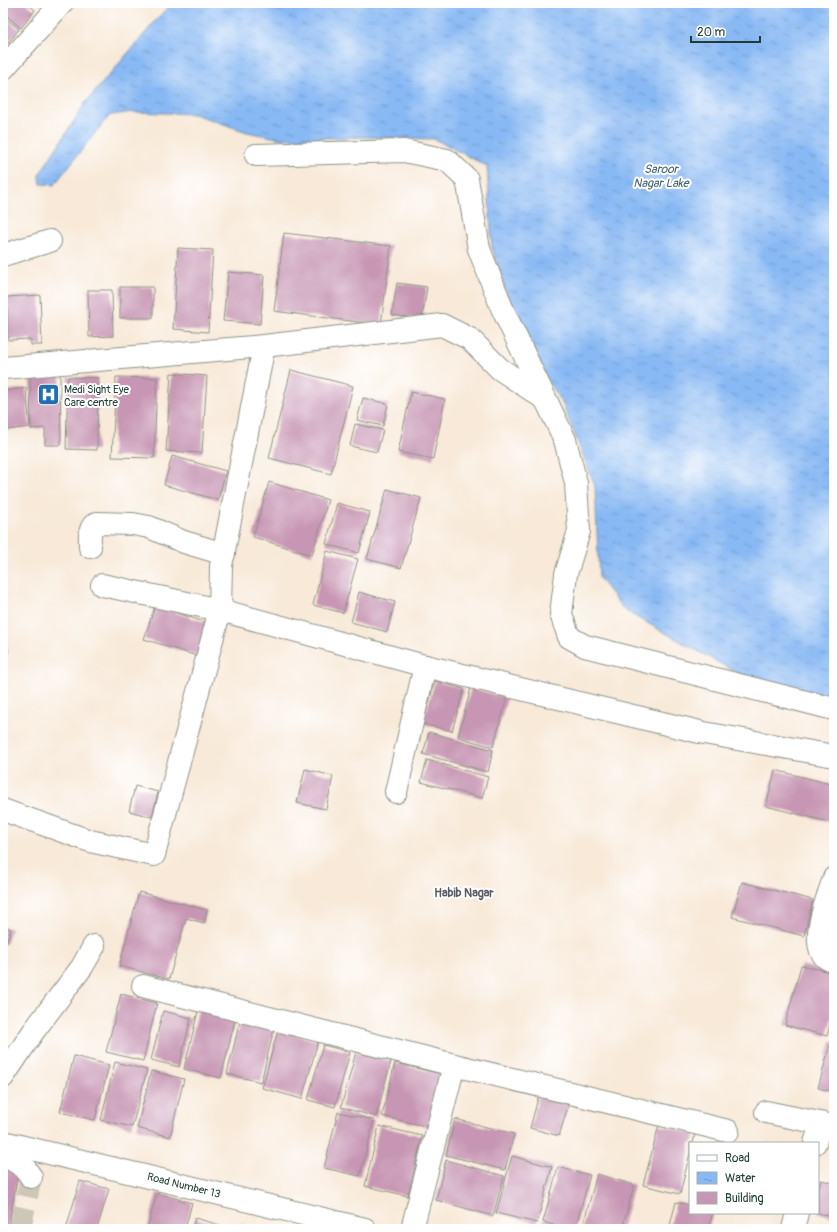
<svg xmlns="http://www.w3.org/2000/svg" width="837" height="1232" viewBox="0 0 837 1232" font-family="Pangolin,sans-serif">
<defs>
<pattern id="water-ripples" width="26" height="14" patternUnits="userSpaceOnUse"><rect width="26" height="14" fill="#89b9f4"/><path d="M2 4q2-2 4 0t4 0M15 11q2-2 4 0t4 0" fill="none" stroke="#6f98c6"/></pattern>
</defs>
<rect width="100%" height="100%" fill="#fff"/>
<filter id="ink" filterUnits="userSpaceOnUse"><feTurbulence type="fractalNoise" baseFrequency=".025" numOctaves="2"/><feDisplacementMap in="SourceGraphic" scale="8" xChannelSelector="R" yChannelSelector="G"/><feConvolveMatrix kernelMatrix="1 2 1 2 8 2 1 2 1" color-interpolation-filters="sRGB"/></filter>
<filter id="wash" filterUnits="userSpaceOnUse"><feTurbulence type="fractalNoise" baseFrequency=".012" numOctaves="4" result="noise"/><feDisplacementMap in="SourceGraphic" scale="16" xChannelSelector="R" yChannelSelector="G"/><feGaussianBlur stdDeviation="0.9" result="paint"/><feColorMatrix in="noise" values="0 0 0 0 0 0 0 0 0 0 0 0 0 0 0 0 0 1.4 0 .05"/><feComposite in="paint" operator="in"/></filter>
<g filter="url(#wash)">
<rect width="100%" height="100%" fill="#f8e9d8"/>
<!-- water -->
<path fill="url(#water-ripples)" stroke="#547b94" d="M171,3H834V696L757,684L624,610L599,578L595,486L563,405L523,343L492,248L487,166L434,139L366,137L282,139L247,132L194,114L134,112L111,115L103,123L54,185L41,184L39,175L86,102Z"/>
<g id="blocks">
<!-- building -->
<g fill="#c796b4">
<path d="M3,3H26L35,10L21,28L3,13Z"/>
<path d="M3,16L19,29L7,45L3,42Z"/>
<path d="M284,233L391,246L381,325L274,311Z"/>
<path d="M178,248L213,250L208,332L173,329Z"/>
<path d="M228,272L264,275L260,324L223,321Z"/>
<path d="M397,283L427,287L422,319L392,315Z"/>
<rect x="120" y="287" width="33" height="31"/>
<path d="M88,290H112L113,336L89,337Z"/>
<path d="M40,295L42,345H31V339L8,340L7,297Z"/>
<path d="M3,314L6,344H3Z"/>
<path d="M291,370L353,386L331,474L269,458Z"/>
<path d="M60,373L61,445H45V428L31,429L30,374Z"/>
<path d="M171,373L207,376L202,453L166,451Z"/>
<path d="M68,377L98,378L97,450L66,449Z"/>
<path d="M116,377L157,378L154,458L112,457Z"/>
<path d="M26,388L30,427L6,430L3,391Z"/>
<path d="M411,392L445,399L433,459L398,452Z"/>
<path d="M363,398L388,404L383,426L357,420Z"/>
<path d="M355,424L383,430L377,452L350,446Z"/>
<path d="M172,456L226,471L218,500L164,485Z"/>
<path d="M269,482L328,500L312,555L253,537Z"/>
<path d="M387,489L421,498L401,568L367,559Z"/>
<path d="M337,503L370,512L359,553L326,544Z"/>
<path d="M327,551L358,559L343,613L313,605Z"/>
<path d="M359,592L395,602L387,632L351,622Z"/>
<path d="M155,606L214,625L203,658L144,639Z"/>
<path d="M3,615L8,653H3Z"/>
<path d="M435,681L464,689L452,731L423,724Z"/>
<path d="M471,688L507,698L493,747L458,737Z"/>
<path d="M429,732L493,750L488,772L423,754Z"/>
<path d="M427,760L488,777L482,798L421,782Z"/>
<path d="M305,769L333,776L326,809L297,803Z"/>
<path d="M775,770L834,785L833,823L766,806Z"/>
<path d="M135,786L158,792L152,817L129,811Z"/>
<path d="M742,882L813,900L804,936L732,917Z"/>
<path d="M139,892L207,910L204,923L186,918L169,979L119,966Z"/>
<path d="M3,926L11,929L6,944L3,943Z"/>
<path d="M801,965L834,973V1009L827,1036L785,1025Z"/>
<path d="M121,994L157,1003L143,1061L106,1052Z"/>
<path d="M199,1007L236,1016L221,1078L184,1069Z"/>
<path d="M163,1011L191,1018L179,1067L151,1060Z"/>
<path d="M240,1021L274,1029L261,1082L227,1074Z"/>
<path d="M278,1030L318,1041L302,1099L262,1088Z"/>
<path d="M831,1041L834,1042V1092L818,1088Z"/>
<path d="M323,1045L350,1052L335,1107L308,1100Z"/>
<path d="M356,1052L391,1061L376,1117L341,1107Z"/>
<path d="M74,1056L109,1065L95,1120L60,1112Z"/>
<path d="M115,1062L147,1070L132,1127L101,1120Z"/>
<path d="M395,1063L441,1074L429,1127L382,1116Z"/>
<path d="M151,1071L184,1079L170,1137L137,1128Z"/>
<path d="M540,1091L570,1100L559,1136L530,1128Z"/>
<path d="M338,1112L374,1120L360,1176L324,1168Z"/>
<path d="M455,1119L514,1134L505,1170L446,1155Z"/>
<path d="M659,1125L695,1134L693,1143H690V1153L680,1194L643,1185Z"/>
<path d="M379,1126L422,1136L408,1196L365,1186Z"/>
<path d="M512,1156L552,1167L537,1223L496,1213Z"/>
<path d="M446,1160L504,1176L493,1216L436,1200Z"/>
<path d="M558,1167L590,1175L575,1229H567L543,1222Z"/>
<path d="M3,1168H19L8,1229H3Z"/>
<path d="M597,1174L634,1185L622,1229H582Z"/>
<path d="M821,1180L834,1183V1217L818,1213V1191Z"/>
<path d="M80,1181L109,1189L97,1229H66Z"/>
<path d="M157,1193L192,1203L185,1229H147Z"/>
<path d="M676,1202L690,1205V1213H713L708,1229H669Z"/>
<path d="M195,1218L234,1229H192Z"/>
<path d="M241,1224L257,1229H239Z"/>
</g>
</g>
</g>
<g filter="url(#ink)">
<use href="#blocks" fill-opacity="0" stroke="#8c9386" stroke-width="1"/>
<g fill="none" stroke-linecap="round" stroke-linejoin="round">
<!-- minor-tunnel -->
<path stroke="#cdc7b7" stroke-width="22" stroke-dasharray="22 11" stroke-linecap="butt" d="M20,1229L31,1177"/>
<defs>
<g id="minor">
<path d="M256,155L404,151L447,160L467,179L479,249L502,308L565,440L576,483L579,531L566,574L561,614L569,637L585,646L834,709"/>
<path d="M3,255L50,241"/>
<path d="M3,368L264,346L442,325L470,339L500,369L545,399"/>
<path d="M90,547C90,538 88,527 97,523L133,524L149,527L184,542L224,554"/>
<path d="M102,585L220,610L425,666L704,733L834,756"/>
<path d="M396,792L425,666"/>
<path d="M3,810L90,841L154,855L220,610L221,566L264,346"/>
<path d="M834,878C828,897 803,955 834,961"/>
<path d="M143,986L454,1065L728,1131"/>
<path d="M3,1077L33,1032L82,967L94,946"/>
<path d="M766,1112L834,1126"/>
<path d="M3,1142L365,1229"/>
<path d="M815,1143L821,1124"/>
<path d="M3,1154L25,1168L31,1177"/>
<path d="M412,1229L454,1065"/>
<path d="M793,1229L797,1213"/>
</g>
<path id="major" d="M3,69L62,3"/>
</defs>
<!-- minor casing -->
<use href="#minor" stroke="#8c9386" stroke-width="24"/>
<!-- major casing -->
<use href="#major" stroke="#8c9386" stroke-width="24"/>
<!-- minor -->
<use href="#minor" stroke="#fff" stroke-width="22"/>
<!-- major -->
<use href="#major" stroke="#fff" stroke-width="22"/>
</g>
</g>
<!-- icons -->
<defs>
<symbol id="hospital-square" viewBox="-11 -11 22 22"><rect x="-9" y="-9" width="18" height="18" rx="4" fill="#1f6fb2" stroke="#fff"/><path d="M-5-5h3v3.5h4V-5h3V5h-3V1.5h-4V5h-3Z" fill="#fff"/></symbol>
</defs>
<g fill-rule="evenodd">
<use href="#hospital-square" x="36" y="382" width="25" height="25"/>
</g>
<g text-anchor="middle" stroke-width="4" stroke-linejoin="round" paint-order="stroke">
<!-- poi labels -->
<g font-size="11" fill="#1f3d34" stroke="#fff" text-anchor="start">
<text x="64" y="393">Medi Sight Eye<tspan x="64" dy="13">Care centre</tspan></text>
</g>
<!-- street labels -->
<g font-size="11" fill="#1f3d34" stroke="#fff">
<text transform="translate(184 1185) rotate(14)" y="4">Road Number 13</text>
</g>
<!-- water labels -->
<g font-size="12" font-style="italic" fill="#3f626e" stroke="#fff">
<text x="661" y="173">Saroor<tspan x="661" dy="14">Nagar Lake</tspan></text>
</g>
<!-- neighbourhood labels -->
<g font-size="12" font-weight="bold" fill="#5a5c61" stroke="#fff">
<text x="464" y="897">Habib Nagar</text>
</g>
</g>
<!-- margin -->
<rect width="837" height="1232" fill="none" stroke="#fff" stroke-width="16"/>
<!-- legend -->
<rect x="689" y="1142" width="130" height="72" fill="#ffffff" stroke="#a5b1ae"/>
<rect x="697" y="1155" width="20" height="6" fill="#ffffff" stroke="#a5b1ae"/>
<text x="725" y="1162" font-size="12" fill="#1f3d34">Road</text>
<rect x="697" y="1172" width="20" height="12" fill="url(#water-ripples)" stroke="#a5b1ae"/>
<text x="725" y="1182" font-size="12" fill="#1f3d34">Water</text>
<rect x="697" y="1192" width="20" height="12" fill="#c796b4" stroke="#a5b1ae"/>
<text x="725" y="1202" font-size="12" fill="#1f3d34">Building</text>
<!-- scale -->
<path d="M691 36v6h69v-6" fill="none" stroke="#1f3d34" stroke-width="2"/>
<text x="697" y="36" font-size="12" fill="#1f3d34" stroke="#ffffff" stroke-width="3" paint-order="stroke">20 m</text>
</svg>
